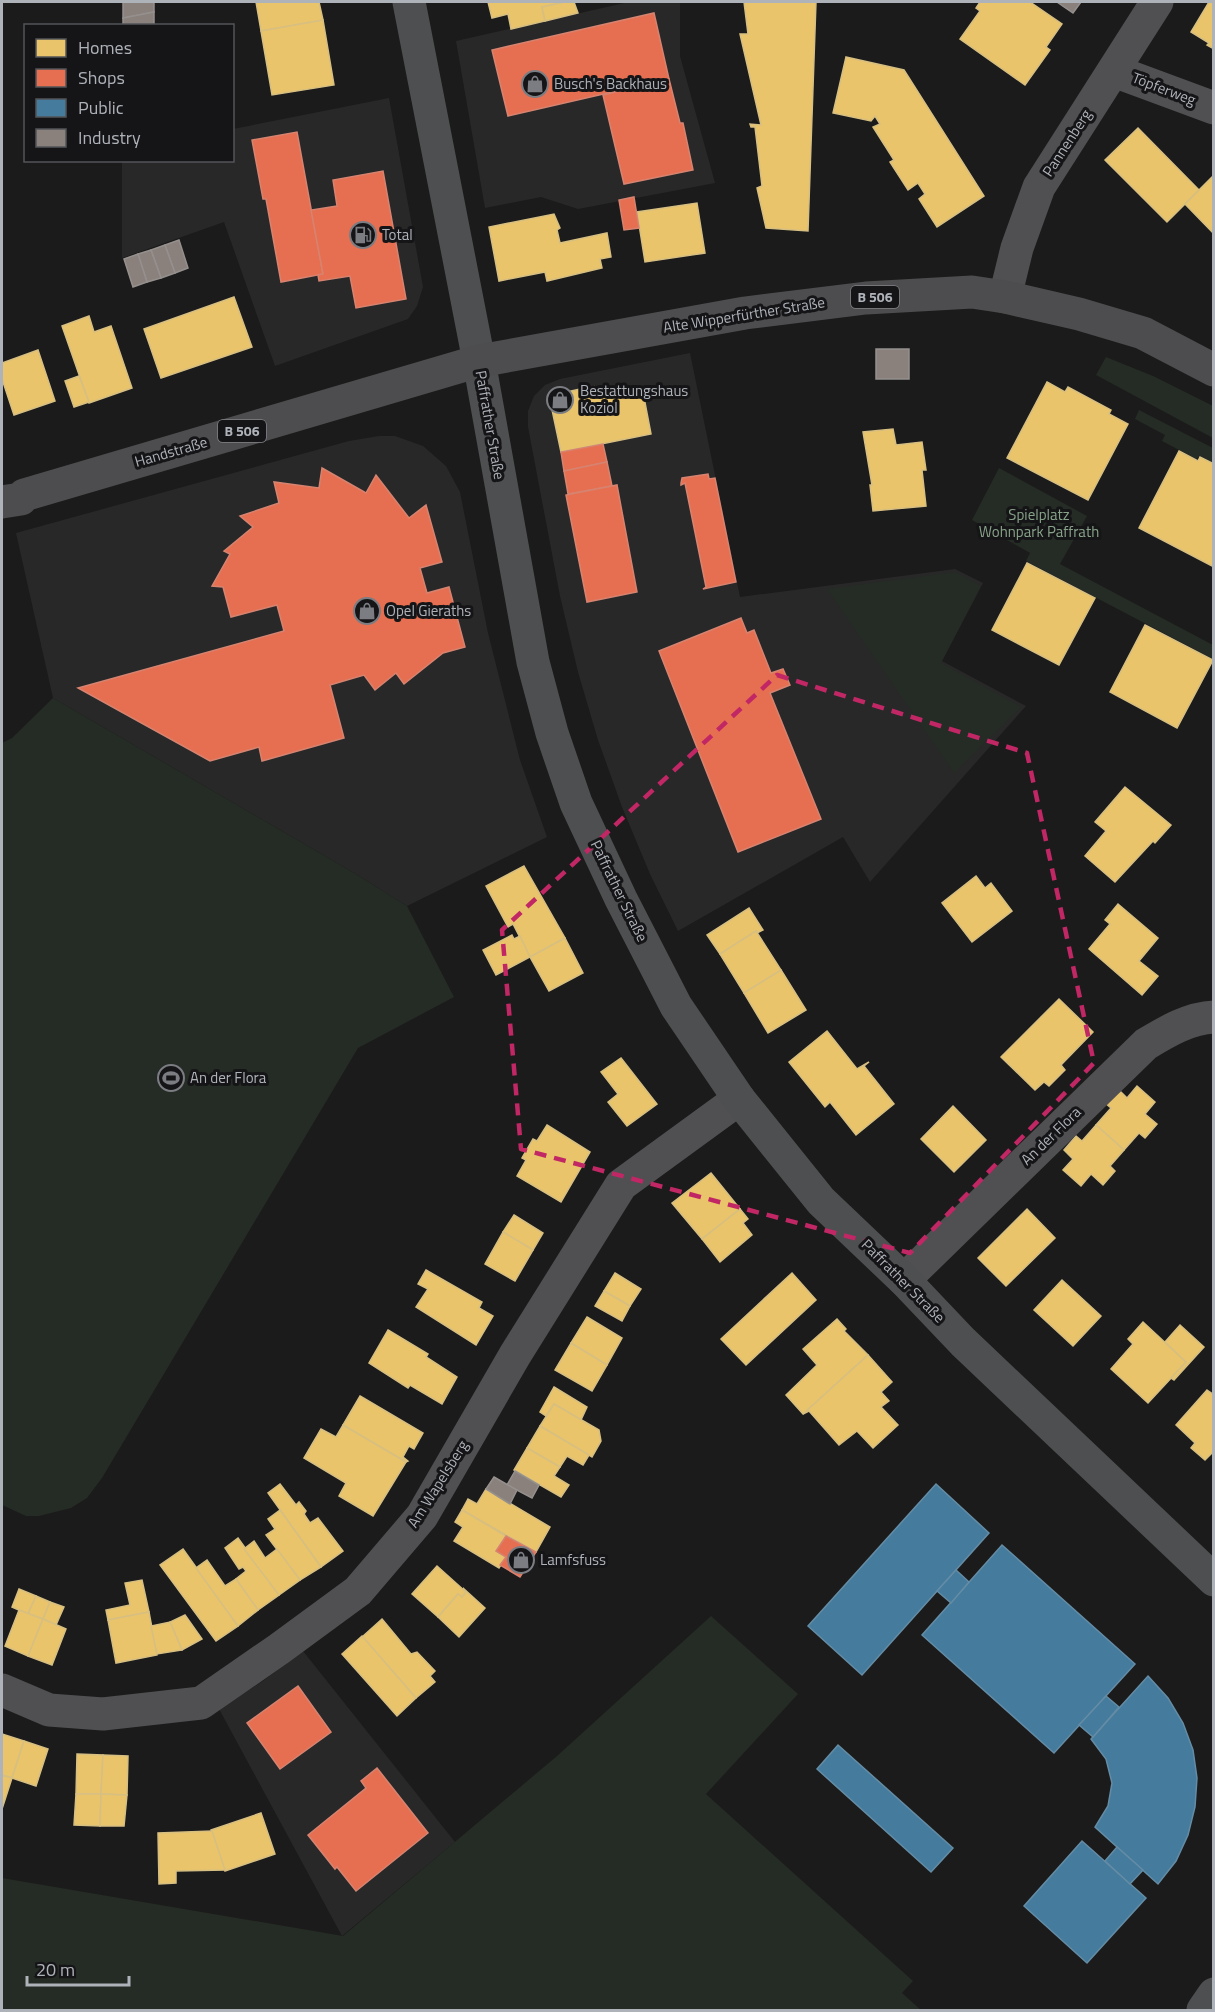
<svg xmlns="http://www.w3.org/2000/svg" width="1215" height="2012" viewBox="0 0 1215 2012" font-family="'Titillium Web',sans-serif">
<rect width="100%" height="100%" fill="#1b1b1b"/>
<!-- built -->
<g fill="#282829">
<path d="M629,2H680V56L715,183L578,209L541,197L485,208L456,41Z"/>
<path d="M389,98L423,287L417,306L408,319L275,366L224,222L122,258V161L232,160L233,129Z"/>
<path d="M690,353L740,597L955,569L983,583L942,661L1026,706L870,882L843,837L678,931L650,874L622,807L598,740L578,672L560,596L528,427V411L534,396L545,385L560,379Z"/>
<path d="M379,436H395L423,446L446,466L460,492L488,633L520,760L547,837L407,906L356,874L53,698L16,533L349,441Z"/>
<path d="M303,1651L455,1842L342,1936L218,1707L233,1700L263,1681Z"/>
</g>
<!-- green -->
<g fill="#252b25">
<path d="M1106,357L1153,376L1213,406V438L1096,375Z"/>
<path d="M1139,410L1213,448V463L1200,456L1196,459L1162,441L1165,435L1135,419Z"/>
<path d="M999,468L1087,516L1060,564L1213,645V659L1026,561L1030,553L972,520Z"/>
<path d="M955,572L981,586L941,663L1021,707L954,773L827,589Z"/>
<path d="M53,698L356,874L407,906L454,997L358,1048L102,1478L87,1498L71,1508L39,1516H26L2,1505V743L12,738Z"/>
<path d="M711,1616L798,1694L706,1794L913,1981L902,1993L921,2010H2V1878L343,1936L557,1756Z"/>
</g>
<!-- homes -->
<g fill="#e9c46a" stroke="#d7bf82" stroke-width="1.5">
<path d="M256,2H319L323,20L261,31Z"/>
<path d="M488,2H565L542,7L545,21L511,29L508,14L492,18Z"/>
<path d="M565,2H574L578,13L545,21L542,7Z"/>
<path d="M744,2H816L808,231L766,228L757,188L762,186L755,127H751L750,124L761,125L740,34H748Z"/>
<path d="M980,2H1030L1062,24L1046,47L1050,50L1025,85L960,39L980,11L976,8Z"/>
<path d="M1209,2H1214V49L1207,45L1209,43L1191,32Z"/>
<path d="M323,20L334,85L272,95L261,31Z"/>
<path d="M846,57L904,70L984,196L937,227L919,199L925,194L918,183L908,190L890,162L894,160L873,127L880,124L875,116L871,121L833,113Z"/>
<path d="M1138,128L1199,190L1167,222L1105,160Z"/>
<path d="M1214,175V234L1185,204Z"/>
<path d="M697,203L705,253L645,262L637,212Z"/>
<path d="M554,214L560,228L557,230L560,243L607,233L611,257L600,259L602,268L547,281L545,272L499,281L489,227Z"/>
<path d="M234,297L252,347L161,378L144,329Z"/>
<path d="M89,316L94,332L111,326L132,388L89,403L62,326Z"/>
<path d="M38,350L55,401L14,415L2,379V363Z"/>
<path d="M79,376L89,402L74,407L65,381Z"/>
<path d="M1047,382L1065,392L1068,387L1111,410L1109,414L1128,424L1088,500L1007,458Z"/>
<path d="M594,386L596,392L608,390L609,394L642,387L651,434L561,452L551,405L552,399L558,394Z"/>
<path d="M893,429L896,445L922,442L926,470H922L926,506L873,511L870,485H872L863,432Z"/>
<path d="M1179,451L1198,461L1200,457L1214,464V567L1139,528Z"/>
<path d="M1027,563L1095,598L1059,665L992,630Z"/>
<path d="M1145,625L1213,660L1177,728L1110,692Z"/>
<path d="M1125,787L1171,825L1155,843L1153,841L1115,882L1085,856L1106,831L1095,822Z"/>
<path d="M524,866L565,938L530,957L513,924L508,927L486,886Z"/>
<path d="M976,876L985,888L991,883L1012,911L972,942L942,903Z"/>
<path d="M1118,904L1158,938L1139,961L1158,976L1142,995L1089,949L1110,924L1105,920Z"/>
<path d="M749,908L763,930L757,933L756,931L720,954L707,935Z"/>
<path d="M756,931L781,970L744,993L720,954Z"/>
<path d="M512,935L514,939L520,936L530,957L496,975L483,950Z"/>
<path d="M565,938L583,973L549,991L530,957Z"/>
<path d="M781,970L806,1010L768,1033L744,993Z"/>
<path d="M1059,999L1093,1032L1061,1065L1065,1070L1049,1086L1044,1082L1035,1090L1001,1057Z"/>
<path d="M827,1031L857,1069L869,1062L864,1066L894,1104L856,1135L830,1102L825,1107L789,1062Z"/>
<path d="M621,1058L657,1104L627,1126L608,1102L618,1094L601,1072Z"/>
<path d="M1137,1086L1155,1102L1145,1114L1157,1124L1145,1138L1139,1133L1124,1150L1096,1125L1111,1108L1105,1103L1118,1089L1127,1098Z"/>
<path d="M953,1106L986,1140L954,1172L921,1139Z"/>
<path d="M547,1125L590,1152L561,1202L517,1176L526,1160L522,1158L533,1139L537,1141Z"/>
<path d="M1096,1125L1124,1150L1110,1166L1115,1171L1103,1185L1091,1174L1081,1186L1063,1170L1073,1159L1064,1150L1076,1136L1082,1141Z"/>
<path d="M711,1173L740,1209L702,1239L672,1203Z"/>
<path d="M740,1209L748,1219L743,1223L752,1235L720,1262L702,1239Z"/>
<path d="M1027,1209L1055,1238L1006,1286L978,1258Z"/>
<path d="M514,1215L543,1233L533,1250L503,1232Z"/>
<path d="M503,1232L533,1250L515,1281L485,1264Z"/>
<path d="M426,1270L482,1302L479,1308L493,1316L476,1345L416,1307L428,1289L418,1284Z"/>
<path d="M615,1273L641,1289L630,1306L604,1291Z"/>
<path d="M792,1273L816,1300L746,1365L721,1339Z"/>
<path d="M1062,1280L1101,1316L1073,1346L1034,1310Z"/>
<path d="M604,1291L630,1306L622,1321L595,1306Z"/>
<path d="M587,1317L622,1338L607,1365L571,1343Z"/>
<path d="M837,1319L846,1329L844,1331L868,1355L803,1414L786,1395L817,1365L803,1349Z"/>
<path d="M1143,1322L1186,1362L1148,1403L1111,1369L1133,1344L1128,1339Z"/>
<path d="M1180,1325L1204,1347L1174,1380L1171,1378L1186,1362L1165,1342Z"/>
<path d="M388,1330L428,1354L426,1357L457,1377L442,1404L410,1385L408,1388L369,1363Z"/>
<path d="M571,1343L607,1365L592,1391L555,1370Z"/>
<path d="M868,1355L892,1382L881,1392L889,1401L881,1407L898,1425L873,1448L857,1431L839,1445L809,1411L803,1414Z"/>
<path d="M554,1387L587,1407L581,1420L554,1404L546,1416L540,1412Z"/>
<path d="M1207,1390L1214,1395V1451L1205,1460L1191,1448L1195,1443L1176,1425Z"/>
<path d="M360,1396L423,1433L414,1449L409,1446L403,1457L408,1461L406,1462L343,1425Z"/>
<path d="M554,1404L599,1430L601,1441L592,1457L540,1426Z"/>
<path d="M343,1425L406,1462L373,1516L339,1496L346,1483L304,1458L321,1429L336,1437Z"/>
<path d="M540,1426L589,1455L583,1465L567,1456L560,1467L527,1448Z"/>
<path d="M527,1448L560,1467L554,1476L569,1485L561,1497L514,1470Z"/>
<path d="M280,1484L296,1505L299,1502L306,1511L304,1514L310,1523L318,1518L343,1551L321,1567L268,1493Z"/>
<path d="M486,1489L550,1527L536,1552L462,1510L468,1499L477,1504Z"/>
<path d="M280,1510L321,1567L300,1580L266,1535L275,1529L268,1519Z"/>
<path d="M462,1510L506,1536L496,1551L506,1557L499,1568L454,1541L463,1527L455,1522Z"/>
<path d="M238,1538L279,1595L258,1610L236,1579L246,1571L243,1567L239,1569L225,1548Z"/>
<path d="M254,1541L265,1558L277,1549L300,1580L279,1595L244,1549Z"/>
<path d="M183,1549L238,1626L216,1641L160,1565Z"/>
<path d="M207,1560L225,1586L236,1579L258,1610L238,1626L196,1568Z"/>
<path d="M437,1566L466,1592L462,1597L458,1594L438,1617L412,1594Z"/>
<path d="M142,1580L149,1612L108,1620L106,1610L130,1605L125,1583Z"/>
<path d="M463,1588L485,1608L459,1637L438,1617L458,1594L462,1597L466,1592Z"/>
<path d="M19,1589L36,1596L28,1614L12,1607Z"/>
<path d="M36,1596L50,1602L43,1619L28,1614Z"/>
<path d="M50,1602L64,1607L56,1625L43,1619Z"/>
<path d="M19,1610L43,1619L28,1656L5,1646Z"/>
<path d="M149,1612L157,1655L116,1663L108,1620Z"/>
<path d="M185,1615L202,1639L182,1650L170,1622Z"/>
<path d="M43,1619L66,1629L52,1665L28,1656Z"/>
<path d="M382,1619L411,1654L417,1652L435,1671L430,1676L435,1682L416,1698L362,1637Z"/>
<path d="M170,1622L182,1650L157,1654L151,1626Z"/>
<path d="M362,1636L416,1698L397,1716L342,1654Z"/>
<path d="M2,1734L24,1741L12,1778L2,1775Z"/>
<path d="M24,1741L48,1749L36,1786L12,1778Z"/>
<path d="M77,1754L103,1755L101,1794H76Z"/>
<path d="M103,1755L128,1756L127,1795L101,1794Z"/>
<path d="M2,1775L12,1778L2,1809Z"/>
<path d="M76,1794H101L100,1826L74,1825Z"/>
<path d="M101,1794L127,1795L124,1826H100Z"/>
<path d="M261,1813L275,1854L225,1871L211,1830Z"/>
<path d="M212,1831L225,1870L176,1871V1883L159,1884L158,1833Z"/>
</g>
<!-- shops -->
<g fill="#e76f51" stroke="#d68370" stroke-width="1.5">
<path d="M654,13L669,79L508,116L492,50Z"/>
<path d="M669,79L680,123H683L693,170L624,184L603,95Z"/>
<path d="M297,132L323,274L281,282L266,199H263L252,140Z"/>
<path d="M383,171L406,299L356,308L350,276L319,281L318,275L323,274L311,210L337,206L333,180Z"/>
<path d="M634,197L639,228L624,230L619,200Z"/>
<path d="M603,444L607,462L564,471L561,452Z"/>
<path d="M607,462L612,486L568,494L564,471Z"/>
<path d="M322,468L366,493L376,475L409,518L426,505L442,562L420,568L427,593L449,587L465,647L443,653L404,684L396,673L375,690L364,675L330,685L344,738L262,761L259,747L210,761L78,688L284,631L277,605L231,617L223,587L212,586L230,554L224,551L253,527L240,516L279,503L274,482L319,488Z"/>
<path d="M708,474L709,479L715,478L736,582L703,589L706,587L685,483L681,485V483L682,478Z"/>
<path d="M617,485L637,592L587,602L566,495Z"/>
<path d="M741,618L747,633L754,630L771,673L783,669L790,685L770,693L821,819L738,852L659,651Z"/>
<path d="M506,1536L536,1552L520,1577L500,1565L506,1557L496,1551Z"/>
<path d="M298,1686L331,1732L280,1769L247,1723Z"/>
<path d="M377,1768L428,1833L356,1891L337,1867L335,1869L308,1835L366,1788L361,1781Z"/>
</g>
<!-- public -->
<g fill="#457b9d" stroke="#648ca5" stroke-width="1.5">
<path d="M936,1484L989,1533L862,1675L808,1626Z"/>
<path d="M1002,1545L1135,1664L1054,1753L922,1635Z"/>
<path d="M956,1570L969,1582L951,1603L937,1591Z"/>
<path d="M1148,1676L1168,1698L1183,1723L1193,1750L1197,1778L1195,1807L1188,1835L1176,1861L1158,1884L1095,1827L1108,1806L1112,1783L1106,1759L1091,1739Z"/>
<path d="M1106,1696L1119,1707L1093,1737L1079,1725Z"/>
<path d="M838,1745L953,1848L931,1872L817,1769Z"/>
<path d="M1082,1841L1146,1898L1087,1963L1024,1906Z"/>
<path d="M1117,1847L1143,1870L1130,1884L1105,1861Z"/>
</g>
<!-- industry -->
<g fill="#8a817c" stroke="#95908e" stroke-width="1.5">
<path d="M123,2H154V12L123,18Z"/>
<path d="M1057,2H1081L1073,13Z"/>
<path d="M154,12V26H123V18Z"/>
<path d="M179,240L188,268L175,273L165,245Z"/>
<path d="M165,245L175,273L161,278L151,250Z"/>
<path d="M151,250L161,278L147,282L138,254Z"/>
<path d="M138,254L147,282L133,287L124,259Z"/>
<rect x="876" y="349" width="33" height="30"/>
<path d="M515,1471L539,1485L532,1498L507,1485Z"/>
<path d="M494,1477L517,1490L510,1504L486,1489Z"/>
</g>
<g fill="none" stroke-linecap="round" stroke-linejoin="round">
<!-- minor -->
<g stroke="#505053" stroke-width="33">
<path d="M1114,71L1214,108"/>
<path d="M1005,297L1017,248L1039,187L1157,2"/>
<path d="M904,1280L1146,1044C1166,1032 1189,1018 1214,1017"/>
<path d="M2,1690L49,1710L103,1714L201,1703L279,1649L358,1591L422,1516L515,1355L621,1185L739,1099"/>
</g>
<!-- secondary -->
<g stroke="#4e4f50" stroke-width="33">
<path d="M409,2L479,361L533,662L552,733L576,803L621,899L676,1006L739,1099L821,1201L904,1280L963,1342L1214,1580"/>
<path d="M1203,2010L1214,1994"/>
</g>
<!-- primary -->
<path stroke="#4d4d4f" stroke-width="33" d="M2,502L21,499L24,495L479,361L745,313L866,298L972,292L1005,297L1079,314L1143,333L1214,370"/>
</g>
<!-- marked area -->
<path fill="none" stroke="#c02764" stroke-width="4.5" stroke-dasharray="12 8" stroke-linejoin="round" d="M777,675L1027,753L1094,1063L910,1253L521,1149L502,930Z"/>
<!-- icons -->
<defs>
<symbol id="shop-ring" viewBox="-11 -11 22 22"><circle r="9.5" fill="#151517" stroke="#7b7d82" stroke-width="1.5"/><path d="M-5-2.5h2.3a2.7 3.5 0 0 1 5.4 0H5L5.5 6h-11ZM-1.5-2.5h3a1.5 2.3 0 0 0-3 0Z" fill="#7b7d82"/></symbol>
<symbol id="fuel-ring" viewBox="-11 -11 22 22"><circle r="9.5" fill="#151517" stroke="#7b7d82" stroke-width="1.5"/><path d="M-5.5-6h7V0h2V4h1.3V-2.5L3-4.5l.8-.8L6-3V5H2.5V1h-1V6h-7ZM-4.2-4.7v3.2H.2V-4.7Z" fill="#7b7d82"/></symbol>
<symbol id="stadium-ring" viewBox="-11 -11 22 22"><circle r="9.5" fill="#151517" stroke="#7b7d82" stroke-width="1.5"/><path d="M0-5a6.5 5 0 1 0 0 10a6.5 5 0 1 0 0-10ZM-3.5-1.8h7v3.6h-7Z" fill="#7b7d82"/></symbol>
</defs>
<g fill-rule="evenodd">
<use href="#shop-ring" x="520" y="69" width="30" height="30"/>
<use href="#fuel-ring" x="348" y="220" width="30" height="30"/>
<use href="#shop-ring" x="545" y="385" width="30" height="30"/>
<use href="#shop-ring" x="352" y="596" width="30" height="30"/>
<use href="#stadium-ring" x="156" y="1063" width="30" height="30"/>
<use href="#shop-ring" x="506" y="1545" width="30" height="30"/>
</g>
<g text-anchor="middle" stroke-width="6" stroke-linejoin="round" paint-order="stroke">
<!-- shield labels -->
<g fill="#151517" stroke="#808388" stroke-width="1.5">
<rect x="851" y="286" width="48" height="22" rx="4.5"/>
<rect x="218" y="420" width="48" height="22" rx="4.5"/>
</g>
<g font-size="14" font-weight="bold" fill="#aeb2b9">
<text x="875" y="302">B 506</text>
<text x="242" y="436">B 506</text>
</g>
<!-- poi labels -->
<g font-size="15" fill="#aeb2b9" stroke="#151517" text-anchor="start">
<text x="554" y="89">Busch's Backhaus</text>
<text x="382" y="240">Total</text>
<text x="580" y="396">Bestattungshaus<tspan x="580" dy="17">Koziol</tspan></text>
<text x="386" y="616">Opel Gieraths</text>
<text x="190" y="1083">An der Flora</text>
<text x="540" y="1565">Lamfsfuss</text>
</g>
<!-- street labels -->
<g font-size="15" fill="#aeb2b9" stroke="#151517">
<text transform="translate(1164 89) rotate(21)" y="5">Töpferweg</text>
<text transform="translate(1067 143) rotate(-57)" y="5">Pannenberg</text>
<text transform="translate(744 315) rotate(-9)" y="5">Alte Wipperfürther Straße</text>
<text transform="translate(490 425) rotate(80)" y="5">Paffrather Straße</text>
<text transform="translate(171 452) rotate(-16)" y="5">Handstraße</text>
<text transform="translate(619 891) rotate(64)" y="5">Paffrather Straße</text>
<text transform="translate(1051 1136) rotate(-44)" y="5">An der Flora</text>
<text transform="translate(903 1281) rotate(45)" y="5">Paffrather Straße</text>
<text transform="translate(438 1484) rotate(-58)" y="5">Am Wapelsberg</text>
</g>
<!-- park labels -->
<g font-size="15" fill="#88a289" stroke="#151517">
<text x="1039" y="520">Spielplatz<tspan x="1039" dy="17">Wohnpark Paffrath</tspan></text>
</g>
</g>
<!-- border -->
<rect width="1215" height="2012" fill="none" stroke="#aeb2b9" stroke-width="6"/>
<!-- legend -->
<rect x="24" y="24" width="210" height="138" fill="#151517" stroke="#525458" stroke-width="1.5"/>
<rect x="36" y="39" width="30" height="18" fill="#e9c46a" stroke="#525458" stroke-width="1.5"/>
<text x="78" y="54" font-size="18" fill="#aeb2b9">Homes</text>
<rect x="36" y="69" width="30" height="18" fill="#e76f51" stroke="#525458" stroke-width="1.5"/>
<text x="78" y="84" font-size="18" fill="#aeb2b9">Shops</text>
<rect x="36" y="99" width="30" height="18" fill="#457b9d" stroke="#525458" stroke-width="1.5"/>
<text x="78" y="114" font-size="18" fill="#aeb2b9">Public</text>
<rect x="36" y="129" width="30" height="18" fill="#8a817c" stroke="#525458" stroke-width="1.5"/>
<text x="78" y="144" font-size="18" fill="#aeb2b9">Industry</text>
<!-- scale -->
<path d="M27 1976v9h102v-9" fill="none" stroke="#aeb2b9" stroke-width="3"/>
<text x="36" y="1976" font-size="18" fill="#aeb2b9" stroke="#151517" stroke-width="4.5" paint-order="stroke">20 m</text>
</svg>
